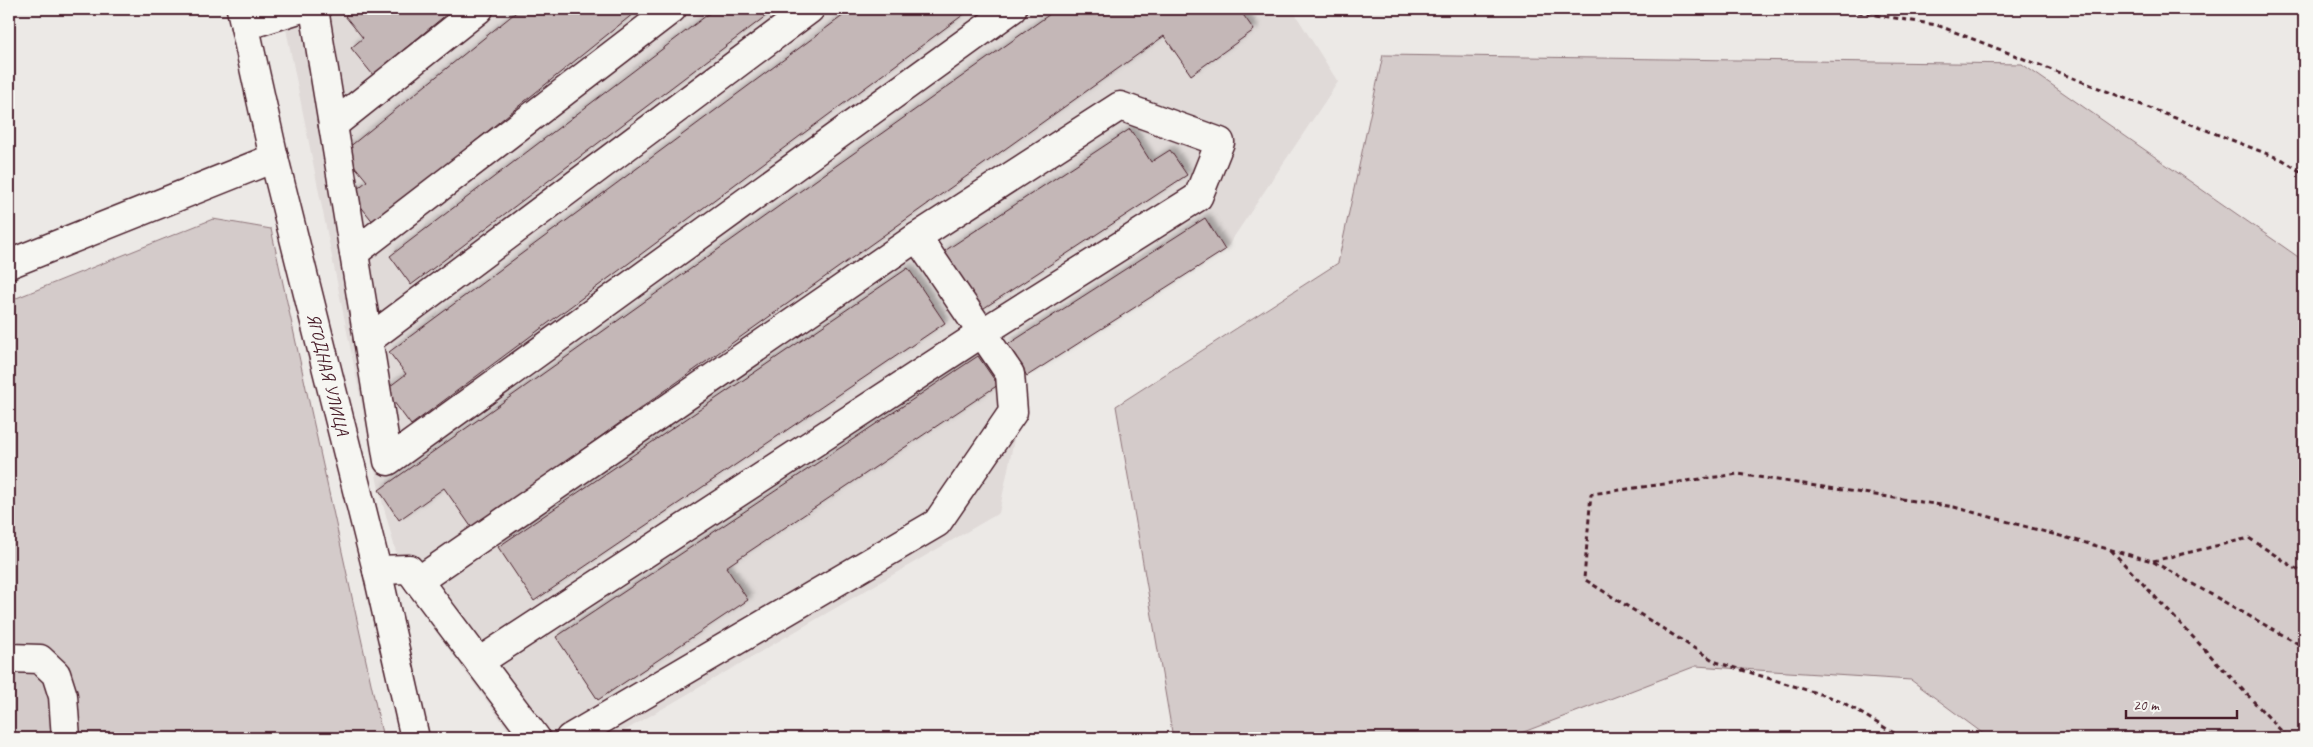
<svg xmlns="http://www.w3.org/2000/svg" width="2313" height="747" viewBox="0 0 2313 747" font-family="Caveat,sans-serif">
<defs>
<filter id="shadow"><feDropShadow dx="4.5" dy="-4.5" stdDeviation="2.5" flood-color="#0004"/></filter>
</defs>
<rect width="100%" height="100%" fill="#ece9e6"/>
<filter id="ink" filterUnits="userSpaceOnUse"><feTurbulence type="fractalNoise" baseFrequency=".02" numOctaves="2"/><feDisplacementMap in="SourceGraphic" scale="10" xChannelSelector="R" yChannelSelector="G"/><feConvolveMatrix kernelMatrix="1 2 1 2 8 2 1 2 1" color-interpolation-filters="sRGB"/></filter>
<g filter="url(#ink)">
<!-- built -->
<path fill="#e0dad8" d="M282,9H1292L1338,82L1225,250L1027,376L999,513L612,738H514L407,592L379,490Z"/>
<!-- green -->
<g fill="#d4cbca" stroke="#8f757a">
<path d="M1383,55L2022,64L2304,261V738H1989L1911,680L1696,666L1508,738H1173L1116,406L1338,263Z"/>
<path d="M213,219L271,229L383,738H9V301Z"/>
</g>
<!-- building -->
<g fill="#c4b7b7" stroke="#4a1f2b" filter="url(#shadow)">
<path d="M353,9H453L373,75L351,48L363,38L345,16Z"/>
<path d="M520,9H639L374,223L351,194L367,181L343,152Z"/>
<path d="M715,9H775L411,285L390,256Z"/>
<path d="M852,9H971L411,425L385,390L406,374L389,352Z"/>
<path d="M1057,9H1239L1254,30L1191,75L1164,36L472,528L444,488L399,520L379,490Z"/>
<path d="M1130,129L1151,162L1170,150L1187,175L981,310L943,252Z"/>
<path d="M1205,218L1225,250L1027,376L1007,345Z"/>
<path d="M908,268L945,323L534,601L498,547Z"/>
<path d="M978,356L998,385L726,567L748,600L598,700L556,637Z"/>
</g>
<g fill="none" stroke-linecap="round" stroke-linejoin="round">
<defs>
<g id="minor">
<path d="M241,9L274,158L377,570L415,738"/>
<path d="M314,9L388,461L1012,9"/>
<path d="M245,26L299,9"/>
<path d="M333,125L479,9"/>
<path d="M354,253L672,9"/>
<path d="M9,264L274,158"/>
<path d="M368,340L810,9"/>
<path d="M377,570L409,569L536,738"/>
<path d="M418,581L917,237L1120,106L1220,142L1198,197L982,333L479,662"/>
<path d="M9,658L40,659L56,674L63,696L66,738"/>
<path d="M570,738L937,523L1013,412L1010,374L917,237"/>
</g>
</defs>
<!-- minor casing -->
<use href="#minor" stroke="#4a1f2b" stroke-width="31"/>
<!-- path -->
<g stroke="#4a1f2b" stroke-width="3" stroke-dasharray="5 4" stroke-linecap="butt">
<path d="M1840,9L1937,25L2283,160L2304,174"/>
<path d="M2111,550L2288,738"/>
<path d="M2153,561L2249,538L2304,574"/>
<path d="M1902,738L1839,700L1716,662L1584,579L1591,494L1738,474L1954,507L2152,561L2304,647"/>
</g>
<!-- minor -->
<use href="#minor" stroke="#f6f6f2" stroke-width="28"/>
</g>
</g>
<g text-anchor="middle" stroke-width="4" stroke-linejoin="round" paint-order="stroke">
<!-- street labels -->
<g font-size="18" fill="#4a1f2b" stroke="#f6f6f2">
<text transform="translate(328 374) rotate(76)" y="6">ЯГОДНАЯ УЛИЦА</text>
</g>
</g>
<!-- margin -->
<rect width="2313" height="747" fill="none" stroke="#f6f6f2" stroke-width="30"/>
<rect x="15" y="15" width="2283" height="717" fill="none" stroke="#4a1f2b" stroke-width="2" filter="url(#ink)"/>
<!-- scale -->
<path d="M2126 710v8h111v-8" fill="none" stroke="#4a1f2b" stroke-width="2.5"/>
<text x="2133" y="710" font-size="15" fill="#4a1f2b" stroke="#f6f6f2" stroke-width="4" paint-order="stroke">20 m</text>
</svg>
